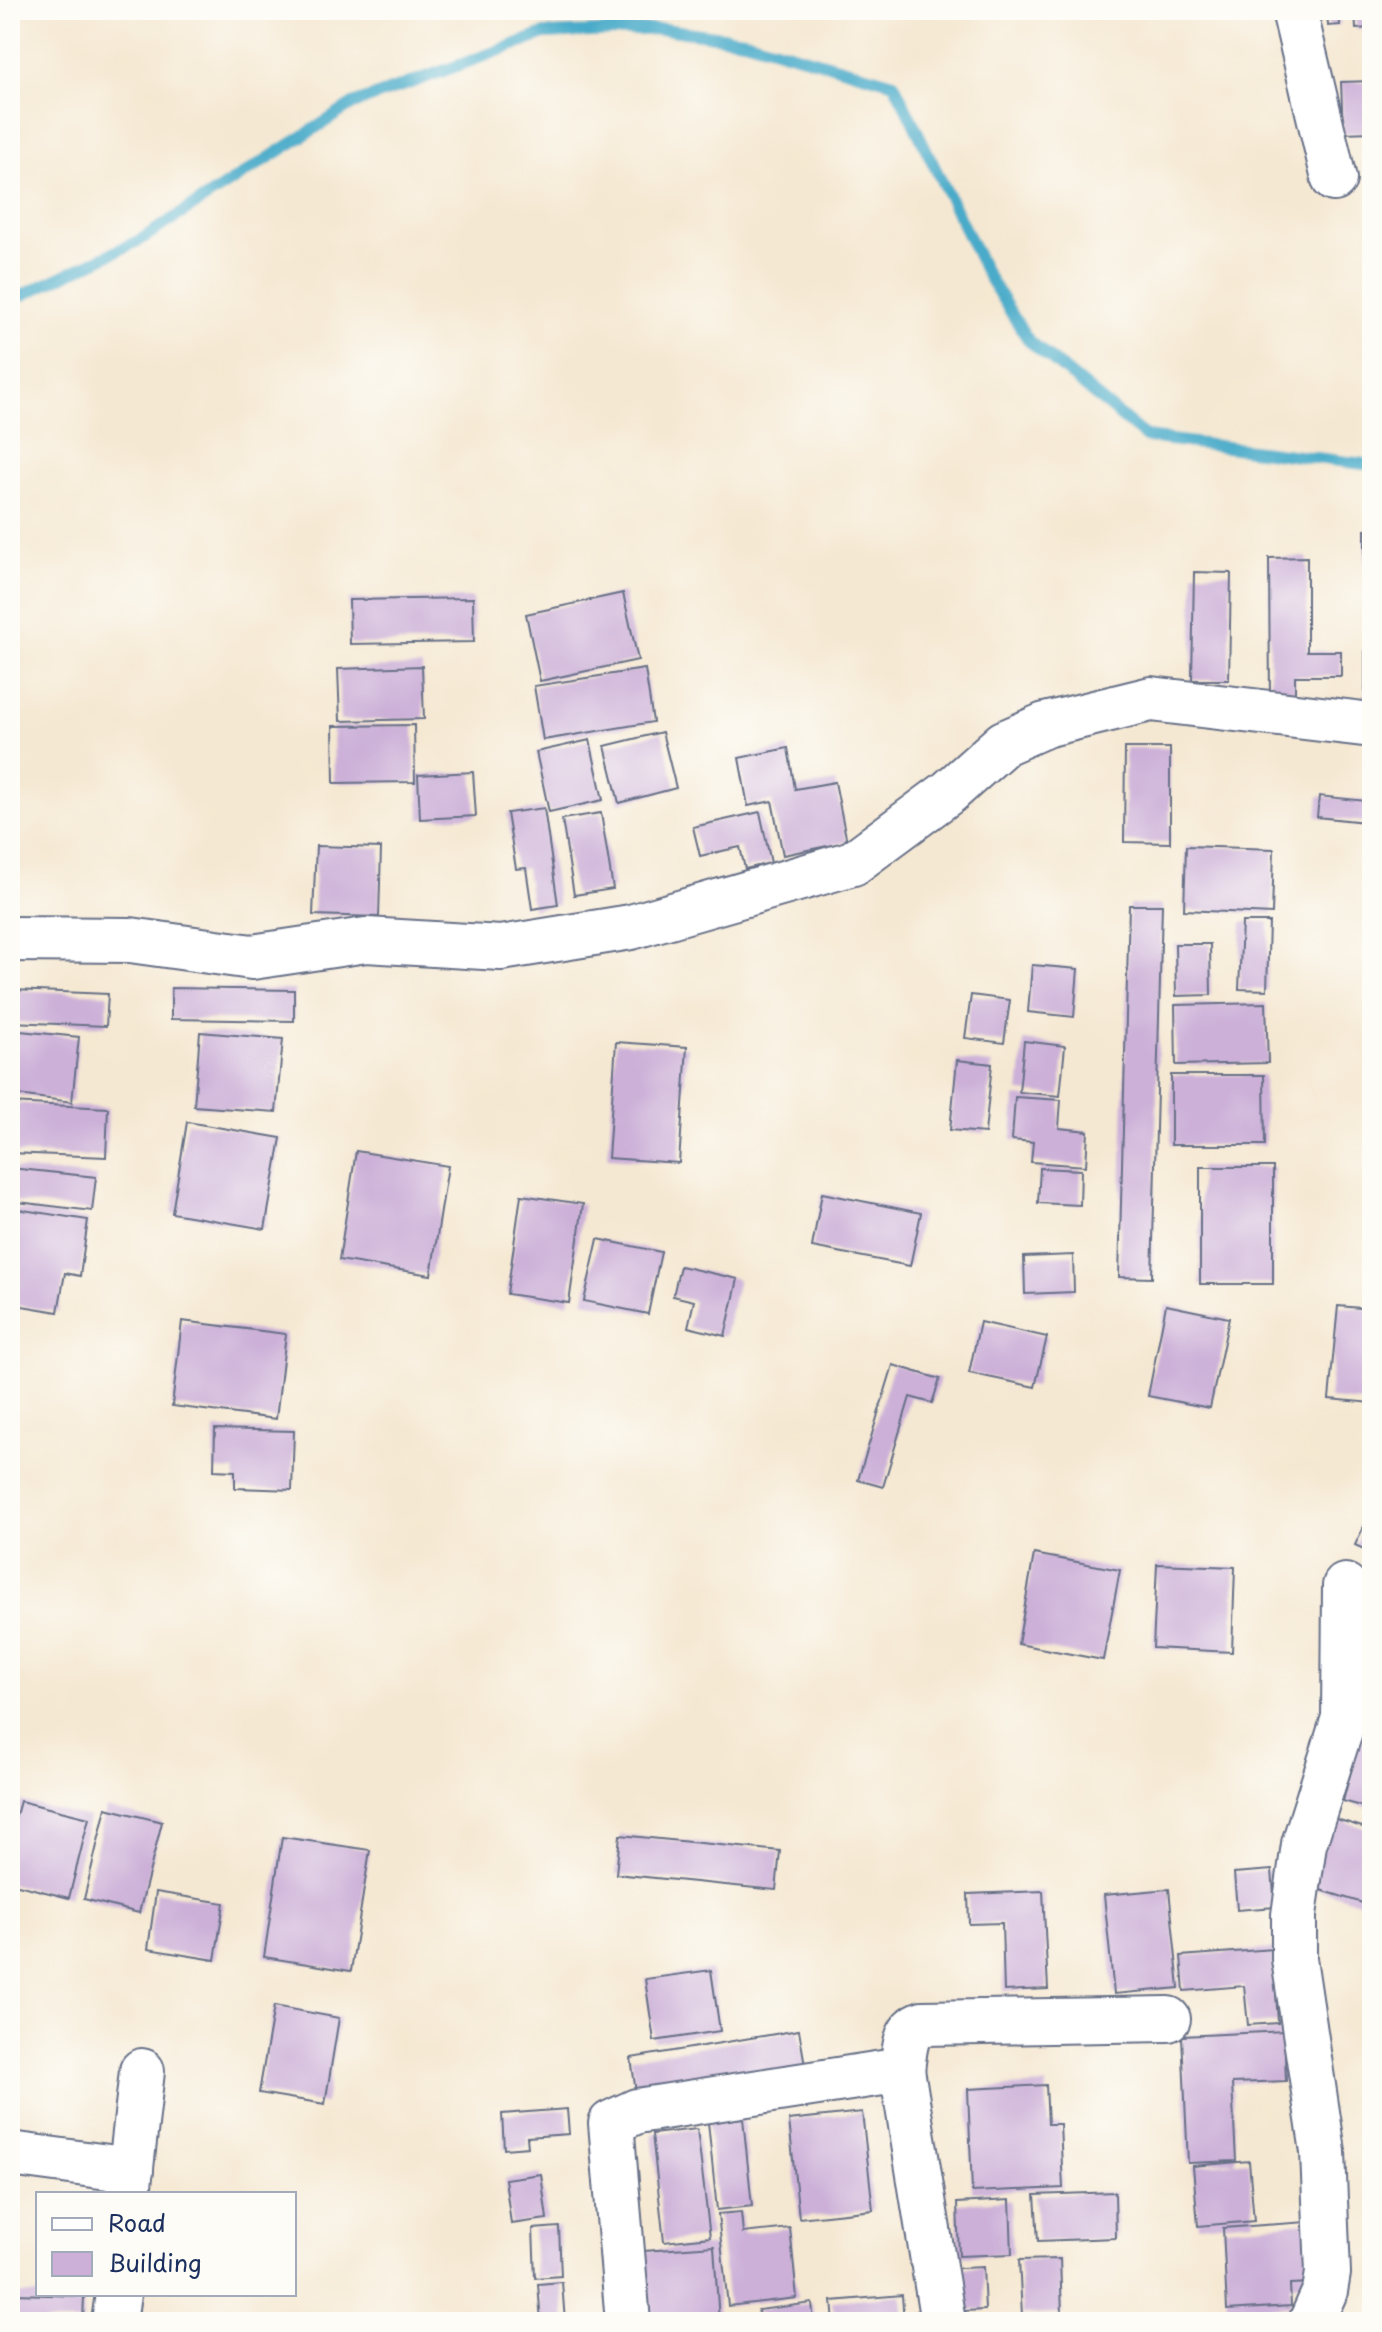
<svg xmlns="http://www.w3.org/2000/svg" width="1382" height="2332" viewBox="0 0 1382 2332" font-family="'Playpen Sans',sans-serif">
<rect width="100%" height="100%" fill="#fdfcf7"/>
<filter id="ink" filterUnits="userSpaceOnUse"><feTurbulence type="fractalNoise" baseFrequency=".0125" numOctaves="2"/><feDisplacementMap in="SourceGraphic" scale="16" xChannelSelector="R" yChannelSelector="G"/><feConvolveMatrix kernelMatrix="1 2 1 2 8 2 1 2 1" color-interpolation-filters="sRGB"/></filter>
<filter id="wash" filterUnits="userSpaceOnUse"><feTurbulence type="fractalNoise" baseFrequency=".006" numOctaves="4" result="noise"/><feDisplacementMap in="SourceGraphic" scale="32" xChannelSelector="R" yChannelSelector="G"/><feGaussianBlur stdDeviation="1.8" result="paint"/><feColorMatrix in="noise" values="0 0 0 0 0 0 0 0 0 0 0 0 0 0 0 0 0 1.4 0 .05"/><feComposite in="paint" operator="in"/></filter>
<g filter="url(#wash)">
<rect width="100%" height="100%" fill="#f5e8d2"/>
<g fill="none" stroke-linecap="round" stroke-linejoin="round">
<!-- stream -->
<path stroke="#4aabc9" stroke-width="12" d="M10,301L140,240L353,104L544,34L664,29L744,40L894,83L987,275L1029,341L1146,437L1372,465"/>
</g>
<g id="blocks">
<!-- building -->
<g fill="#ccb0d8">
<path d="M1327,10H1339L1340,25L1328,26Z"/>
<path d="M1355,10H1372V28L1356,29Z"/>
<path d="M1372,81V132L1343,133L1341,82Z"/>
<rect x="1365" y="530" width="7" height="168"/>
<path d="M1307,557V651H1341V676H1295V702H1270L1269,558Z"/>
<path d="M1194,572L1231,573L1229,680H1192Z"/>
<path d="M623,593L638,660L540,681L526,614Z"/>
<path d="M473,598L474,642L350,644L349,600Z"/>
<path d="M422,666L424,719L340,721L338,669Z"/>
<path d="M645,669L653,722L543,740L534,686Z"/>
<path d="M414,725L415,782L334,783L333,726Z"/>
<path d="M662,732L676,788L619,803L605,746Z"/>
<path d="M590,740L603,800L549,812L536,752Z"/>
<path d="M788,748L795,789L835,782L847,842L783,855L772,801L748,806L739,758Z"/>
<path d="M1125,748H1170V843L1124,842Z"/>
<path d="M473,772L476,816L420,819L418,775Z"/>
<path d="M1368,791H1372V850L1362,849L1365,822L1317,817L1319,796L1366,801Z"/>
<path d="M544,808L558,905L532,909L526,868L516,869L507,813Z"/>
<path d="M760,812L771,863L745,869L740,847L700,856L693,827Z"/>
<path d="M601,813L613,889L574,895L562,819Z"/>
<path d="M316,846L381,848L379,917L313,915Z"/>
<path d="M1186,846L1274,849L1272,914L1184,910Z"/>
<path d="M1129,905H1162L1152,1278L1119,1277Z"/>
<path d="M1242,922H1269L1267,990L1239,989Z"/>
<path d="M1175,944H1210L1211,995L1176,996Z"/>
<path d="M1032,965L1078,969L1074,1017L1028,1012Z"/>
<path d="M171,988L294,990V1021L171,1019Z"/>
<path d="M13,990L108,994L106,1026L11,1022Z"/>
<path d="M971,995L1010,1000L1004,1043L965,1038Z"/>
<path d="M1266,1003L1268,1063L1176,1065L1175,1005Z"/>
<path d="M10,1030L79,1037L72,1102L10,1094Z"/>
<path d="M200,1032L283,1039L276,1112L194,1106Z"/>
<path d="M1024,1041L1065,1046L1060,1096L1019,1092Z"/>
<path d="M616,1042L687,1047L679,1163L608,1158Z"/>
<path d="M957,1060L992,1064L985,1133L950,1130Z"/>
<path d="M1171,1075H1264L1265,1145H1171Z"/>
<path d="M1015,1097L1061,1100L1059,1128L1088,1131L1086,1166L1031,1162L1033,1142L1012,1140Z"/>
<path d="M10,1103L108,1108L106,1157L10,1153Z"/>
<path d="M187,1122L281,1138L265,1229L172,1213Z"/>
<path d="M356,1151L448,1166L431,1275L339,1260Z"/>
<rect x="1200" y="1167" width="73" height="117"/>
<path d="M10,1168L96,1177L92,1211L10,1201Z"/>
<path d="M1040,1168L1081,1170L1080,1205L1038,1203Z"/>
<path d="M822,1193L921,1213L910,1266L812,1247Z"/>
<path d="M521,1195L583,1204L569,1303L507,1294Z"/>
<path d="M10,1208L88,1220L80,1276L65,1273L58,1312L10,1304Z"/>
<path d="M598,1239L661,1252L648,1314L584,1301Z"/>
<path d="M1073,1255L1074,1292L1025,1294L1024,1257Z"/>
<path d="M680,1266L738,1279L725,1336L688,1327L694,1301L673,1296Z"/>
<path d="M1166,1305L1229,1318L1210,1408L1148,1396Z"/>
<path d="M1338,1306L1372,1309V1403L1329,1399Z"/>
<path d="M182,1321L286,1334L276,1419L172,1406Z"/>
<path d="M980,1322L1047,1337L1035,1387L969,1373Z"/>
<path d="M893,1365L940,1379L932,1403L910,1397L883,1487L858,1480Z"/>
<path d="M215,1429L294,1431L292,1490L235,1488V1471L214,1470Z"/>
<path d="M1372,1509V1553L1355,1545Z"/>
<path d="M1034,1554L1120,1570L1103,1660L1018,1644Z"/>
<path d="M1157,1564L1235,1567L1232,1652L1153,1648Z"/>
<path d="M1367,1710L1372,1711V1809L1343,1801Z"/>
<path d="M20,1801L89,1818L69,1898L10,1883V1837Z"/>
<path d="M106,1808L162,1822L139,1913L84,1899Z"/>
<path d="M1333,1818L1372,1830V1906L1311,1887Z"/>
<path d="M620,1835L780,1851L776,1890L616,1874Z"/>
<path d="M282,1837L370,1850L351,1971L264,1957Z"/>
<path d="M1272,1870L1275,1907L1237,1910L1234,1873Z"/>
<path d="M1169,1889L1179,1988L1114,1994L1104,1895Z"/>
<path d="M1043,1891L1048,1989L1004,1991L1002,1923L969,1924L968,1894Z"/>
<path d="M156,1892L224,1903L215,1960L148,1949Z"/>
<path d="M1273,1949L1278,2023L1248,2025L1244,1986L1184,1991L1181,1956Z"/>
<path d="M711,1970L720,2031L654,2041L645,1979Z"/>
<path d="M274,2006L339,2018L325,2104L259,2093Z"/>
<path d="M799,2030L806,2071L637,2099L631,2058Z"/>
<path d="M1284,2031L1286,2081L1232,2083L1236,2161L1188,2163L1182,2036Z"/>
<path d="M1046,2085L1048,2124H1060L1063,2188L972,2192L968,2089Z"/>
<path d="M567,2109L569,2134L527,2137L528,2147L504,2149L502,2114Z"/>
<path d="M862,2112L873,2210L799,2218L789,2120Z"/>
<path d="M743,2118L752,2206L717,2210L708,2122Z"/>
<path d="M697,2129L710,2237L664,2242L652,2134Z"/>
<path d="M1249,2161L1254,2221L1198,2226L1193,2166Z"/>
<path d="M541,2174L547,2219L511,2224L505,2179Z"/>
<path d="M1115,2192L1116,2238L1038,2241L1035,2195Z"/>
<path d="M1010,2200L1012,2254L959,2256L957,2203Z"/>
<path d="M741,2212L743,2233L790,2228L797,2298L728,2306L718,2214Z"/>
<path d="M1307,2222L1311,2283L1290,2284L1291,2306L1227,2310L1223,2228Z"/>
<path d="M559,2227L561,2276L535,2278L533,2229Z"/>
<path d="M714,2246L719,2322H649L644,2251Z"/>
<path d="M1060,2259L1062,2314L1022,2315L1019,2260Z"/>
<path d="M983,2267L985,2310L943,2312L941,2269Z"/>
<path d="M562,2282L565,2322H541L538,2284Z"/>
<path d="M14,2294L84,2296L83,2322H14Z"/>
<path d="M902,2295L904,2322H834L832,2301Z"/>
<path d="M812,2303L814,2322H760L758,2310Z"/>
</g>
</g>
</g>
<g filter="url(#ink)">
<use href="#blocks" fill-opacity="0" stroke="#677087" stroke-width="2"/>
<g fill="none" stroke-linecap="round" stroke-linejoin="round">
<defs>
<g id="minor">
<path d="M1294,10L1334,179"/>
<path d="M10,939L130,940L252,957L366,940L501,948L631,927L853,863L949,792L1004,743L1045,725L1151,699L1372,725"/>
<path d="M902,2070C905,2052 903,2030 923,2023L1168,2019"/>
<path d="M10,2154L131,2170"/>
<path d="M128,2194L142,2071"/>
<path d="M114,2322L118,2294"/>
<path d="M628,2322L611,2123L637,2111L902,2070L943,2322"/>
<path d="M1311,2322L1325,2291L1328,2273L1323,2152L1294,1959V1915L1304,1844L1344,1718L1345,1586"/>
</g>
</defs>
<!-- minor casing -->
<use href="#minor" stroke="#677087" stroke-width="48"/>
<!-- minor -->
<use href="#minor" stroke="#fff" stroke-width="44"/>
</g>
</g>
<!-- margin -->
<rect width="1382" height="2332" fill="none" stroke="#fdfcf7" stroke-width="40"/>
<!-- legend -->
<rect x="36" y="2192" width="260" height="104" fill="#fdfcf7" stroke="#a3aaba" stroke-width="2"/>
<rect x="52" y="2218" width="40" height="12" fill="#ffffff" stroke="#a3aaba" stroke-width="2"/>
<text x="108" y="2232" font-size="24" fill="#1b2f5e">Road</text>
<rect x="52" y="2252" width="40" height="24" fill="#ccb0d8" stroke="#a3aaba" stroke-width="2"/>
<text x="108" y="2272" font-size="24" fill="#1b2f5e">Building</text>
</svg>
